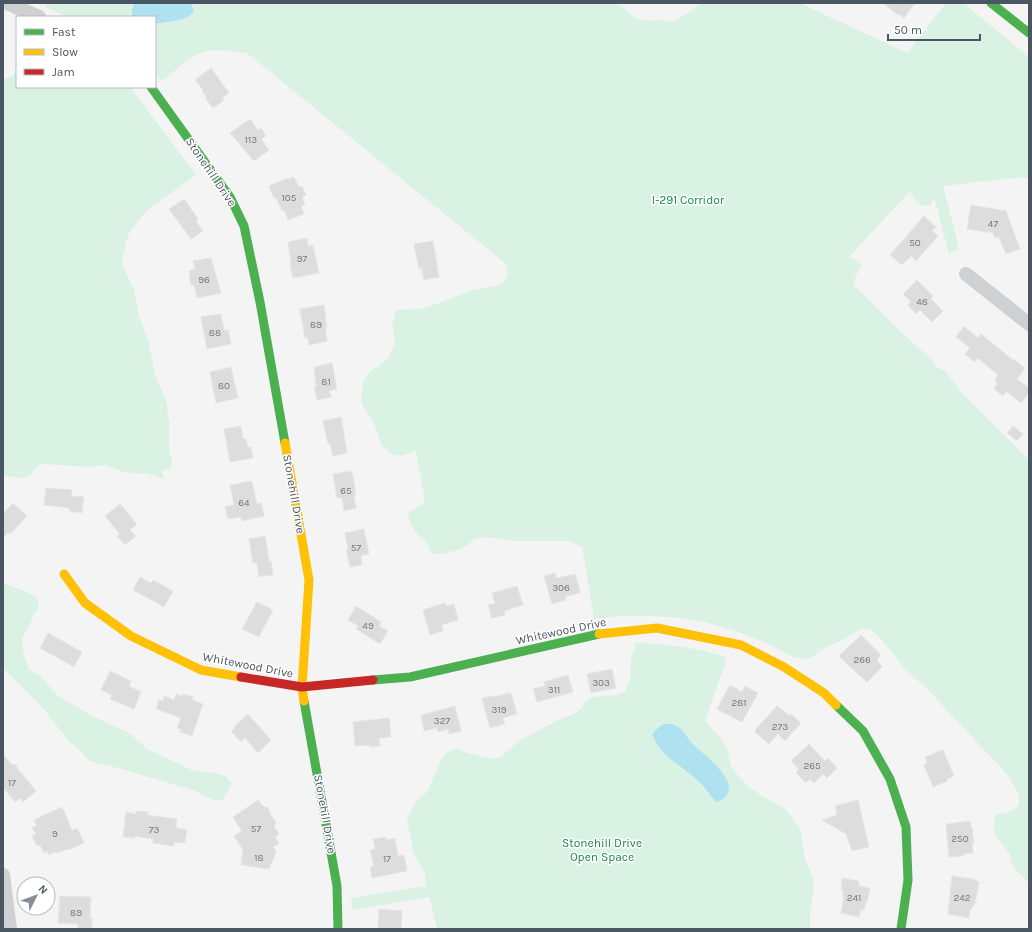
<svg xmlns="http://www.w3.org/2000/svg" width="1032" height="932" viewBox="0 0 1032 932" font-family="Karla,sans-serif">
<rect width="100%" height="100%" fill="#f4f4f4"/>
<!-- green -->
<g fill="#d9f2e3" fill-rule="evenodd">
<path d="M46,3H135L132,11V17H68L45,7Z"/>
<path d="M189,3H613L618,4L637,19L652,21L658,19L672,22L692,11L701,3H800L907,53L946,3H963L1029,57V179L1022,177L943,186L959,248L949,254L934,197L931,205C919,210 915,199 910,191L849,257L858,261L861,265C859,272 854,276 854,285L903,334L931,359L937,367L945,371L962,393L1029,460V884C1024,878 1018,873 1014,867C1011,863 1012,857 1009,853C998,838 990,835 996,815C1001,813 1012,812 1014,810C1027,801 1012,782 1006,773L927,689L905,669L882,640L869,628L860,629L850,636L825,648L810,658L801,659L796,657L795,658C731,621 667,609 594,619L582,547L568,541H513L486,537L473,540L466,546L458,550L442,554H434L430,551C428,539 421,540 415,531C411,526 409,519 408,513L422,504L425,500L416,451L401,456L392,454L387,450L381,444L373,420L364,409L361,401L363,383L370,371L382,364L388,358L394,347L395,341L392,325L395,312L399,310L419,309L428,307L473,290L499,285L506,279L507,276L508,271L506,264L247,53C236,52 225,50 215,50C195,50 177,70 162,81L155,74V24L169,22L192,14Z"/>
<path d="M17,67V87H130L196,175L146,211L129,233L122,258L123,266L134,290L139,316L148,340L155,374L167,404L169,421V452L172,460L171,469L162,470L164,479L146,473L138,474L121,471L106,465L90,467L44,464L36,467L31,474L24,478L7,476L3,474V80L14,75Z"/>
<path d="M3,583C14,588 30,591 38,600V608L33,615L30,624L22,639L24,656L29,669L40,676L58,696L92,716L129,733L147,749L192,770L215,773L227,777L232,784L223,799L215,801L193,790L118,768L89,761L81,751L69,741L42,707L3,668L4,627L3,625Z"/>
<path d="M635,643C666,643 696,648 726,657L724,662L725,664L705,721L723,741L727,749L731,766L736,773L748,786L762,796L785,809L801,830L804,855L813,879L814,889L810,914V929H437L429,897L353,910L351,898L426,886L425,873L413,852L407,818L415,803L427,792L440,762L445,755L451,750L459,749L467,753L493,759L501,757L519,741L558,720L574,714L581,709L585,702L592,697L617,695L625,692C627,687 630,681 631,676C631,667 629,658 635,650ZM696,747L715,801L696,779L688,773Z"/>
</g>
<!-- water -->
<g fill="#aee2f0">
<path d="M135,3H191L194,11C189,21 165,22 155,24V17H132V9Z"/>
<path d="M664,724C668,724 673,724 676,726C685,730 688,741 695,746C708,758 748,788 718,802L715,801C709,794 703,785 696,779C678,762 662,759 652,734L660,726Z"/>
</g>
<!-- building -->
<g fill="#ddddde" stroke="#e5e6e7">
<path d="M883,3H915L904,18L899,14L898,15Z"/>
<path d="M211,68L229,93L222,98L224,100L213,108L205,98L207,97L202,91L203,90L195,80Z"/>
<path d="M250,119L258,130L261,128L266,136L261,139L269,150L254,161L230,133Z"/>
<path d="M294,177L299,187L302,186L306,195L302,197L305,205L301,206L304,214L288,220L284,210L282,211L276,198L274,199L269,186L288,178V179Z"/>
<path d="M184,199L198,219L196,221L203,231L191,239L169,209Z"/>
<path d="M971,205L1006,211L1020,249L1006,254L999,237L995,238L993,233L967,229Z"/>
<path d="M924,216L936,227L932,231L938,236L916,261L911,256L902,265L890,255Z"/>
<path d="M307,238L308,246L313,245L319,273L293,278L290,265L291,264L288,242Z"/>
<path d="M433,241L439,277L424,280L422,268L419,269L414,244Z"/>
<path d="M211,258L221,293L197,298L194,285H191L189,271L195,269L193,261Z"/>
<path d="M917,280L933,296L931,299L943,311L932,322L920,310L916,314L908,305L911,302L903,294Z"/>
<path d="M324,305L327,327H325L327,341L309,345L308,338H305L300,309Z"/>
<path d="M221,314L224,330H228L231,344L207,349L201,317Z"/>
<path d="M964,326L978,338L981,334L1013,360V359L1025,368L1017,379L1029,388V393L1021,403L1006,391L1003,396L994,389L997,384L995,382L996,381L995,380L998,375L978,358L975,362L965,354L970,348L956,337Z"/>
<path d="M332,363L337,389L329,391L331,397L317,400L314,387H316L314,367Z"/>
<path d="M231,367L238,398L216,403L210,372Z"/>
<path d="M341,417L347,453L333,456L330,444H328L323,421Z"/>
<path d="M241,426L243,439H246L248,447H251L253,458L230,462L224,429Z"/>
<path d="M1013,426L1023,434L1017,441L1007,433Z"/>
<path d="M352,471L356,495H354L356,508L344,511L342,498H337L333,474Z"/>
<path d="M252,481L257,504L261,503L264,516L242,521L241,517L228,519L225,507L234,505L230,485Z"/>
<path d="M46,488L72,490L71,496L84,497L82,513L69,511L70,508L44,505Z"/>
<path d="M13,503L27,516L10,534L9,532L3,538V513Z"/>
<path d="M120,504L137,524L130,530L136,536L125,545L117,536L120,534L105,516Z"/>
<path d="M364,529L369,554L361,556L362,565L350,567L346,550L348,549L345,533Z"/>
<path d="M265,536L269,561H271L273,575L259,577L257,563H253L249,539Z"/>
<path d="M555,573L556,578L575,574L580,591L579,593L565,597L566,600L552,604L544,576Z"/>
<path d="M140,577L151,583L153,580L173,591L164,607L133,590Z"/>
<path d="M517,586L523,605L504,611L505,615L492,618L488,605L495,603L492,593Z"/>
<path d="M257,602L273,610L259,637L242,629Z"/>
<path d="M445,603L446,606L454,604L458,620L442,625L443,631L430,635L423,610Z"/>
<path d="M356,606L381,622L379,626L388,631L380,644L356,629L358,626L348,620Z"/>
<path d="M48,633L82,652L74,667L40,648Z"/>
<path d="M861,635L881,655L877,659L882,667L867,682L846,663L839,656Z"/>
<path d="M612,669L616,688L591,693L587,674Z"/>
<path d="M110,671L131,681L129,686L141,692L134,709L110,699L112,695L101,690Z"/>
<path d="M568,675L573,692L537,702L533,689L545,686L544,682Z"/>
<path d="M730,685L742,692L745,686L758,693L742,722L717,709Z"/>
<path d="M511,693L517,714L503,718L505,724L490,728L482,698L493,696V697Z"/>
<path d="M176,694L183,696V694L193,697L192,700L203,704L192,736L180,732L181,729L177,728L181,718L156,709L159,700L163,701L164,696L174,700Z"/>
<path d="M455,706L461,731L449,734L448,729L438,732L437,728L424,731L421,715Z"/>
<path d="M777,706L790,716L791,714L801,723L785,741L778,734L769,744L755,732L756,731L755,730Z"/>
<path d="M248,714L271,740L258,753L245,738L241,742L231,731L235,728L234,727Z"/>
<path d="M389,718L391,737L379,738L380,746L370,747L369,745L355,746L353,722Z"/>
<path d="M809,744L825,761L828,758L837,768L827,778L823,774L814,783L810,779L806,783L796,773L799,769L791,761Z"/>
<path d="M943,750L954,776L947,779V781L933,787L924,765L927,763L925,757Z"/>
<path d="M3,754L11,764L17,765V768L36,791L23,802L20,798L15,802L3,787Z"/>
<path d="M258,800L263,806L268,808L270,812V814L276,822L274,827L279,834L275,837L279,843L273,847L276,852L269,869L241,865L243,850L234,836L242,831L233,817Z"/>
<path d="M858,800L869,847L852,851L846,834L822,820L837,815L835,806Z"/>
<path d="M62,807L72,830L77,828L84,843L68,850L67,849L58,853L55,852L49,855L47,851L44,853L40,845L37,846L32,836L36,834L32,828L37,826L34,820Z"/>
<path d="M136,811L148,812L147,815L177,819L176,828L187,830L185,843L174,842V846L153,843V839L135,836L134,838L123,837L126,812L136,814Z"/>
<path d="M970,821L971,828L972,827L974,843H972L973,853L964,854V856L949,857L946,824Z"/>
<path d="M386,837L387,840L395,838L398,856L404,855L407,871L372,878L370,867L374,866L370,850L375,849L373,839Z"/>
<path d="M952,876L972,879L979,882L975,904L970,910L969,918L948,914Z"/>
<path d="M842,878L859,881V886L870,888L867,902H866L864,910L861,909L859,917L841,913L844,897L843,896V892L841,888Z"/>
<path d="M60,896L91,897L90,918H92V929H77L78,924L58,923Z"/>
<path d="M379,909L402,911L401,929H378Z"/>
</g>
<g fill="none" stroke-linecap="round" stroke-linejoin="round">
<!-- street -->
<g stroke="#ced0d2" stroke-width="14">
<path d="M7,3L39,17"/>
<path d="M966,274L1029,324"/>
<path d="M3,875L10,929"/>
</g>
<!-- fast -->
<g stroke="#4caf50" stroke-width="9">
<path d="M991,3L1029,33"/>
<path d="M151,87L230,197L244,226L260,302L285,443"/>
<path d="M373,680L410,677L599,634"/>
<path d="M304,701L337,886L338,929"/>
<path d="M836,705L863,731L890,779L906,827L908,880L901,929"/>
</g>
<!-- slow -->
<g stroke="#ffc107" stroke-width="9">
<path d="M285,443L309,580L302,687L304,701"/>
<path d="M64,574L85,603L131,636L201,670L241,677"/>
<path d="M599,634L657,628L741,645L784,667L824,693L836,705"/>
</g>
<!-- jam -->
<path stroke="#c62828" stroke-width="9" d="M241,677L302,687L373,680"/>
</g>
<g text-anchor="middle" stroke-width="3" stroke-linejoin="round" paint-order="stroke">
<!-- number labels -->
<g font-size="10" fill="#707881">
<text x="251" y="143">113</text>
<text x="289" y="201">105</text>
<text x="993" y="227">47</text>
<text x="915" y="246">50</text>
<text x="302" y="262">97</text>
<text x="204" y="283">96</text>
<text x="922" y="305">48</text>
<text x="316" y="328">89</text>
<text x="215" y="336">88</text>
<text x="326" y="385">81</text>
<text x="224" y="389">80</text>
<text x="346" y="494">65</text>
<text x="244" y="506">64</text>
<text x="356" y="551">57</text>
<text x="561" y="591">306</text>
<text x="368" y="629">49</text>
<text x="862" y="663">266</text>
<text x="601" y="686">303</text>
<text x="554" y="693">311</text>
<text x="739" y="706">281</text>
<text x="499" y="713">319</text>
<text x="442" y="724">327</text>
<text x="780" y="730">273</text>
<text x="812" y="769">265</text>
<text x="12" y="786">17</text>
<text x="256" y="832">57</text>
<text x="154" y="833">73</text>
<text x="55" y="837">9</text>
<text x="960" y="842">250</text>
<text x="259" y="861">18</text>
<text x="387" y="862">17</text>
<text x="854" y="901">241</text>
<text x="962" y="901">242</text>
<text x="76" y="916">89</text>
</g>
<!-- street labels -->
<g font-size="12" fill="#4a5661" stroke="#fff">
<text transform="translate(211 172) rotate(56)" y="4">Stonehill Drive</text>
<text transform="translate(294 494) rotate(80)" y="4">Stonehill Drive</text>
<text transform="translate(561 631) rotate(-12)" y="4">Whitewood Drive</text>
<text transform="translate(248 665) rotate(11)" y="4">Whitewood Drive</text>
<text transform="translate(325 814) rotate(80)" y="4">Stonehill Drive</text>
</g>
<!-- park labels -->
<g font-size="12" fill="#17864f" stroke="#fff">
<text x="688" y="204">I-291 Corridor</text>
<text x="602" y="847">Stonehill Drive<tspan x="602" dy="14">Open Space</tspan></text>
</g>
</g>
<!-- border -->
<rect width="1032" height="932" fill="none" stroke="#4a5661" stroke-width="8"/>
<!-- legend -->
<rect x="16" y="16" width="140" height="72" fill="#ffffff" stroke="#b7bbc0"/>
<rect x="24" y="29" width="20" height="6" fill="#4caf50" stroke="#b7bbc0"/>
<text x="52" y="36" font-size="12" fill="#4a5661">Fast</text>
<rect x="24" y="49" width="20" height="6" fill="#ffc107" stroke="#b7bbc0"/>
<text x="52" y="56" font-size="12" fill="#4a5661">Slow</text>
<rect x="24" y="69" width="20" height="6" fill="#c62828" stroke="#b7bbc0"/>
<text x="52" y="76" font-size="12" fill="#4a5661">Jam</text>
<!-- north arrow -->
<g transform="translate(36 896) rotate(48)"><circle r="19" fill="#ffffff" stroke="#b7bbc0"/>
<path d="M0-3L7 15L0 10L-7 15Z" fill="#868d94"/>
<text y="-6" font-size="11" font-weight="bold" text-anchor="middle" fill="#4a5661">N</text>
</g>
<!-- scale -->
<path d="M888 34v6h92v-6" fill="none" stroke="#4a5661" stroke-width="2"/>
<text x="894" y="34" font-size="12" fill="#4a5661" stroke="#ffffff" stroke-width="3" paint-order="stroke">50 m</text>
</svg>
